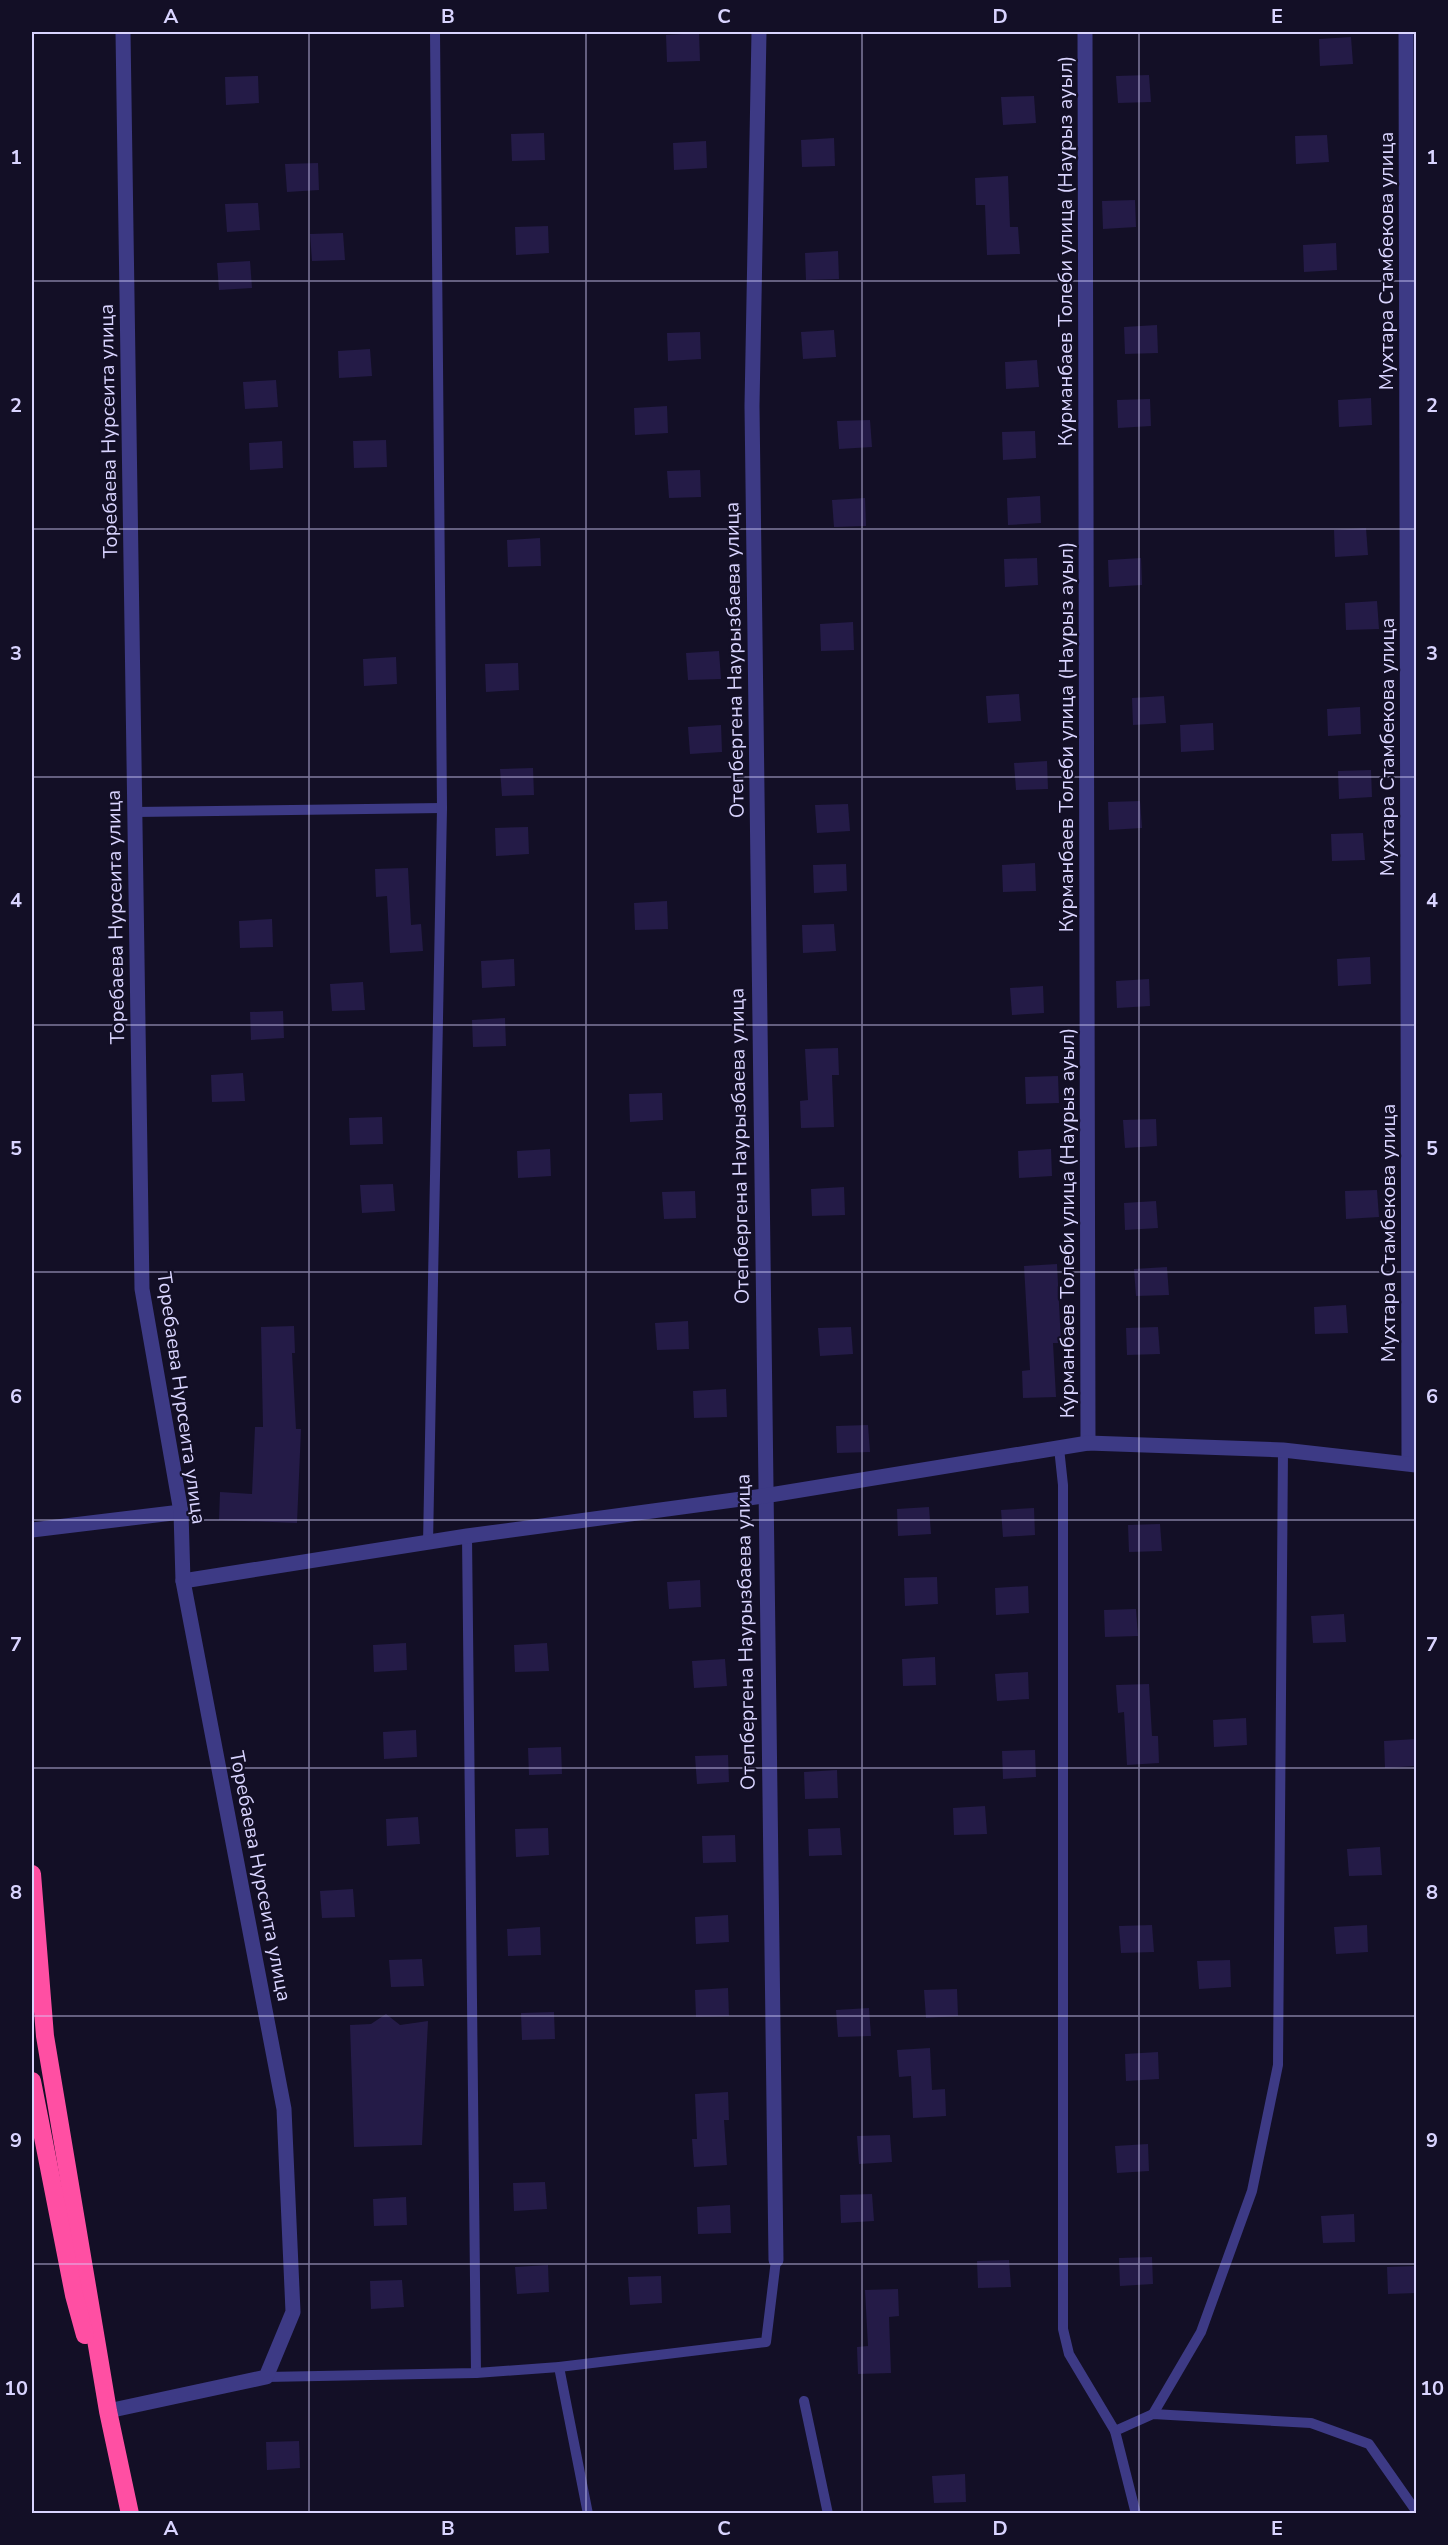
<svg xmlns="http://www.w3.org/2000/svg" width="1448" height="2545" viewBox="0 0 1448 2545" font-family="'Nunito Sans',sans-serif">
<rect width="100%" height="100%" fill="#130f26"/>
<!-- building -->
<g fill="#241b47">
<path d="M699,33L700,61L667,62L666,35Z"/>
<path d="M1351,37L1353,64L1320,66L1319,39Z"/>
<path d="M1149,75L1151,102L1118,103L1116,76Z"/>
<path d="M258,76L259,103L226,105L225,77Z"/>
<path d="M1034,96L1036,123L1003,125L1001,97Z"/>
<path d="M544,133L545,160L512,161L511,134Z"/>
<path d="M1327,135L1329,162L1296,164L1295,136Z"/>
<path d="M834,138L835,166L802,167L801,140Z"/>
<path d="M706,141L707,168L674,170L673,143Z"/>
<path d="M318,163L319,190L287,192L285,164Z"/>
<path d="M1008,176L1010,227H1018L1020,254L987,255L985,205H976L975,178Z"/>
<path d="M1135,200L1136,227L1103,229L1102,201Z"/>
<path d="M258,203L260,230L227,232L225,204Z"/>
<path d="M548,226L549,253L516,255L515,227Z"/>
<path d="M343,233L345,260L312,261L310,234Z"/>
<path d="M1336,243L1337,270L1304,272L1303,245Z"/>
<path d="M838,251L839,279L806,280L805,253Z"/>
<path d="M250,261L252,288L219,290L217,263Z"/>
<path d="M1157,325L1158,353L1125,354L1124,327Z"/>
<path d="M834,330L836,357L803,359L801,332Z"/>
<path d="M700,332L701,359L668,361L667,333Z"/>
<path d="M370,349L372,376L339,378L338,351Z"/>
<path d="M1037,360L1039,387L1006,389L1005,362Z"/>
<path d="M276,380L278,407L245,409L243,382Z"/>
<path d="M1371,398L1372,425L1339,427L1338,400Z"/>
<path d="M1150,399L1151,426L1118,428L1117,400Z"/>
<path d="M667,406L668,433L635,435L634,408Z"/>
<path d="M870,420L872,447L839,449L837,421Z"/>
<path d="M1035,431L1036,458L1003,460L1002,432Z"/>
<path d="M386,440L387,467L354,468L353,441Z"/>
<path d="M282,441L283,468L250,470L249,443Z"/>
<path d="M700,470L701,497L669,498L667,471Z"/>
<path d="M1040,496L1041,523L1008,525L1007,498Z"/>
<path d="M865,498L866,526L834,527L832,500Z"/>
<path d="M1366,528L1368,555L1335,557L1334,530Z"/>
<path d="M540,538L541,566L508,567L507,540Z"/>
<path d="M1037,558L1038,585L1005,587L1004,559Z"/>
<path d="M1141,558L1142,585L1109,587L1108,560Z"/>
<path d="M1377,601L1379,629L1346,630L1345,603Z"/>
<path d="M853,622L854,650L821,651L820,624Z"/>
<path d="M719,651L721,679L688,680L686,653Z"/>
<path d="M396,657L397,684L364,686L363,659Z"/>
<path d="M518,663L519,690L486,692L485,664Z"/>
<path d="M1019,694L1021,721L988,723L986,696Z"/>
<path d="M1164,696L1166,723L1133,725L1132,698Z"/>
<path d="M1360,707L1361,734L1328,736L1327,709Z"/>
<path d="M1213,723L1214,750L1181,752L1180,725Z"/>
<path d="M721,725L722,752L690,754L688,727Z"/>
<path d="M1047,761L1048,789L1016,790L1014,763Z"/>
<path d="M533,768L534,795L502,796L500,769Z"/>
<path d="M1371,770L1372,797L1339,799L1338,771Z"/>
<path d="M1140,801L1142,828L1109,830L1108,802Z"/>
<path d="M848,804L850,831L817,833L815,805Z"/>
<path d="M528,827L529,854L496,856L495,828Z"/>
<path d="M1363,833L1365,860L1332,861L1331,834Z"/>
<path d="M1035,863L1036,891L1003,892L1002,865Z"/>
<path d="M846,864L847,891L814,893L813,865Z"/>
<path d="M408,868L411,925L421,924L423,951L390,953L387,896L376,897L375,869Z"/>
<path d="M667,901L668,929L635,930L634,903Z"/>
<path d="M272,919L273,947L240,948L239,921Z"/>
<path d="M834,924L836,951L803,953L802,925Z"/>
<path d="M1370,957L1371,984L1338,986L1337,959Z"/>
<path d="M514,959L515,986L482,988L481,961Z"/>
<path d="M1149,979L1150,1006L1117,1008L1116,981Z"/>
<path d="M363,982L365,1010L332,1011L330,984Z"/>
<path d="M1043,986L1044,1013L1012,1015L1010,988Z"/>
<path d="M283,1011L284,1038L251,1040L250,1012Z"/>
<path d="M505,1018L506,1046L473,1047L472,1020Z"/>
<path d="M838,1048L839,1075H832L834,1127L801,1128L800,1101L808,1100L805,1049Z"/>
<path d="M243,1073L245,1101L212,1102L211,1075Z"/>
<path d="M1058,1076L1059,1103L1026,1104L1025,1077Z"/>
<path d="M662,1093L663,1120L630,1122L629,1094Z"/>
<path d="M382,1117L383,1144L350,1145L349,1118Z"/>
<path d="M1156,1119L1157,1146L1125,1148L1123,1120Z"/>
<path d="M550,1149L551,1176L518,1178L517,1151Z"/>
<path d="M1051,1149L1052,1176L1019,1178L1018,1151Z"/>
<path d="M393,1184L395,1211L362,1213L360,1185Z"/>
<path d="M844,1187L845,1215L812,1216L811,1189Z"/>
<path d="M1377,1190L1379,1217L1346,1219L1345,1191Z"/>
<path d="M695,1191L696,1218L664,1219L662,1192Z"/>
<path d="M1156,1201L1158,1228L1125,1230L1124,1203Z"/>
<path d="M1057,1264L1061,1343H1053L1056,1397L1023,1398L1022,1371L1030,1370L1024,1266Z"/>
<path d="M1167,1267L1169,1295L1136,1296L1134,1269Z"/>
<path d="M1346,1305L1348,1333L1315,1334L1314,1307Z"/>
<path d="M688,1321L689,1349L657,1350L655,1323Z"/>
<path d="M294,1326L295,1353H292L296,1429H301L297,1523L219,1520L220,1492L252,1494L255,1427H263L261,1327Z"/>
<path d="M851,1327L853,1354L820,1356L818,1328Z"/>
<path d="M1158,1327L1160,1354L1127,1355L1126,1328Z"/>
<path d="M726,1389L727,1417L694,1418L693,1391Z"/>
<path d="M868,1425L870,1452L837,1453L836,1426Z"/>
<path d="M929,1507L931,1534L898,1536L897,1509Z"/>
<path d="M1034,1508L1035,1535L1003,1537L1001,1510Z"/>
<path d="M1160,1524L1162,1551L1129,1552L1128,1525Z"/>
<path d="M937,1577L938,1604L905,1606L904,1578Z"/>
<path d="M700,1580L701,1607L669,1609L667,1582Z"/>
<path d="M1028,1586L1029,1613L996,1615L995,1588Z"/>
<path d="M1136,1609L1138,1636L1105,1637L1104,1610Z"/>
<path d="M1344,1614L1346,1642L1313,1643L1311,1616Z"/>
<path d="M406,1643L407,1670L374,1672L373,1645Z"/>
<path d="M547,1643L549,1671L515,1672L514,1645Z"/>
<path d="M935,1657L936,1685L903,1686L902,1659Z"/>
<path d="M725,1659L727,1686L694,1688L692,1661Z"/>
<path d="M1028,1672L1029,1699L997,1701L995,1674Z"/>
<path d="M1149,1684L1152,1736H1158L1159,1763L1127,1765L1124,1712L1118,1713L1116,1685Z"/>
<path d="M1246,1718L1247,1745L1214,1747L1213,1720Z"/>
<path d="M416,1730L417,1757L384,1759L383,1732Z"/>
<path d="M1416,1739V1766L1385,1768L1384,1741Z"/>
<path d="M561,1747L562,1774L529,1775L528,1748Z"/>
<path d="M1035,1750L1036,1777L1003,1779L1002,1751Z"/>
<path d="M728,1755L729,1782L697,1784L695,1756Z"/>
<path d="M837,1770L838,1798L805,1799L804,1772Z"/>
<path d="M985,1806L987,1834L954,1835L953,1808Z"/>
<path d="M418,1817L420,1844L387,1846L386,1819Z"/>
<path d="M548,1828L549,1855L516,1857L515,1829Z"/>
<path d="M840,1828L842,1855L809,1856L808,1829Z"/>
<path d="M735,1835L736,1862L703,1863L702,1836Z"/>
<path d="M1380,1847L1382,1875L1349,1876L1347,1849Z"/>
<path d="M353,1889L355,1917L322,1918L320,1891Z"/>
<path d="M728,1915L729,1942L696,1944L695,1917Z"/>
<path d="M1152,1925L1154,1952L1121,1953L1119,1926Z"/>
<path d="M1367,1925L1368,1952L1336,1954L1334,1927Z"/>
<path d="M540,1927L541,1955L508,1956L507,1929Z"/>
<path d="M422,1959L424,1986L391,1987L389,1960Z"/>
<path d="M1230,1960L1231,1987L1199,1989L1197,1961Z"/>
<path d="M728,1988L729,2016L696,2017L695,1990Z"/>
<path d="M957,1989L958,2016L926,2018L924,1990Z"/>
<path d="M869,2008L871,2036L838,2037L836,2010Z"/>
<path d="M554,2012L555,2039L522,2040L521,2013Z"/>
<path d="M386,2014L400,2025L428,2021L422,2145L354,2147L350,2025L371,2024Z"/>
<path d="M930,2048L932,2090L945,2089L946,2116L913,2118L911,2076L899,2077L897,2050Z"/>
<path d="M1158,2052L1159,2079L1126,2081L1125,2054Z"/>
<path d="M728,2092L729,2120H724L727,2165L694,2167L692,2139H697L695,2094Z"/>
<path d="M890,2135L892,2162L859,2164L857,2136Z"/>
<path d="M1148,2144L1149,2171L1117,2173L1115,2146Z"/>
<path d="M545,2182L547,2209L514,2211L513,2183Z"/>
<path d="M872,2194L874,2221L841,2223L840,2195Z"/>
<path d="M406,2197L407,2225L374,2226L373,2199Z"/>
<path d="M730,2205L731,2233L698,2234L697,2207Z"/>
<path d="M1354,2214L1355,2242L1323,2243L1321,2216Z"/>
<path d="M1152,2257L1153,2284L1120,2286L1119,2258Z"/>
<path d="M1009,2260L1011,2287L978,2288L977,2261Z"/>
<path d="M548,2265L549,2292L517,2294L515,2267Z"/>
<path d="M1416,2266V2293L1388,2294L1387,2267Z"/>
<path d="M661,2276L662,2303L630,2305L628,2277Z"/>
<path d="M402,2280L404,2307L371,2309L370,2281Z"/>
<path d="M898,2289L899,2316L889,2317L891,2373L858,2374L857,2347L868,2346L865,2290Z"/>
<path d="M299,2441L300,2468L267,2470L266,2442Z"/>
<path d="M965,2474L966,2502L934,2503L932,2476Z"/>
</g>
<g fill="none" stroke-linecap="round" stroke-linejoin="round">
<!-- lane -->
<g stroke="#3d3a85" stroke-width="10">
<path d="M135,812L442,808"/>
<path d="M1059,1448L1063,1485V2329L1069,2354L1115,2431"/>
<path d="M467,1536L476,2373"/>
<path d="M428,1544L442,808L435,32"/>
<path d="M559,2367L588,2514"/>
<path d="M266,2377L476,2373L559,2367L766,2342L776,2260"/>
<path d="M804,2401L828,2514"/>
<path d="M1153,2414L1201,2332L1252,2191L1278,2065L1283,1450"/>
<path d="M1136,2514L1115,2431L1153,2414L1311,2423L1369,2444L1416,2511"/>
</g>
<!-- street -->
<g stroke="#3d3a85" stroke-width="15">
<path d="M759,32L752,406L776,2260"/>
<path d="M1085,32L1088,1443"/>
<path d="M1406,32L1409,1462"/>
<path d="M32,1530L181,1512"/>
<path d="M183,1581L467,1536L764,1496L1088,1443L1283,1450L1416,1465"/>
<path d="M108,2411L266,2377L293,2312L284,2109L183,1581L181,1512L142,1289L123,32"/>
</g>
<!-- highway -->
<g stroke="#ff4fa3" stroke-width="18">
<path d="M32,1874L45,2036L108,2411L130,2514"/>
<path d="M32,2081L74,2295L85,2335"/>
</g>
</g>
<!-- grid -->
<path fill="none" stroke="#d9d4ff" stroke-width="1.5" stroke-opacity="0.55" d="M309,32V2514M586,32V2514M862,32V2514M1139,32V2514M32,281H1416M32,529H1416M32,777H1416M32,1025H1416M32,1272H1416M32,1520H1416M32,1768H1416M32,2016H1416M32,2264H1416"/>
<g text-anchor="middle" stroke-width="4.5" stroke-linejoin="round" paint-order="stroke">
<!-- street labels -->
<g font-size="20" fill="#d9d4ff" stroke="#130f26">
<text transform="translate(1065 251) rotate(-90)" y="7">Курманбаев Толеби улица (Наурыз ауыл)</text>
<text transform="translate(1386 261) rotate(-90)" y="7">Мухтара Стамбекова улица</text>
<text transform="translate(108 431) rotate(-91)" y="7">Торебаева Нурсеита улица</text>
<text transform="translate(734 660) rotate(-91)" y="7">Отепбергена Наурызбаева улица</text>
<text transform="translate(1066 737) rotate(-90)" y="7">Курманбаев Толеби улица (Наурыз ауыл)</text>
<text transform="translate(1387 747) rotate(-90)" y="7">Мухтара Стамбекова улица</text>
<text transform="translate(115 917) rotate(-91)" y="7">Торебаева Нурсеита улица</text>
<text transform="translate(739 1146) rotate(-91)" y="7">Отепбергена Наурызбаева улица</text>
<text transform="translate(1067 1223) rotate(-90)" y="7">Курманбаев Толеби улица (Наурыз ауыл)</text>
<text transform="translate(1388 1233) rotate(-90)" y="7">Мухтара Стамбекова улица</text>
<text transform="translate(182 1398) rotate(82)" y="7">Торебаева Нурсеита улица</text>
<text transform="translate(745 1632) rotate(-91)" y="7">Отепбергена Наурызбаева улица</text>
<text transform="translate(261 1876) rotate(79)" y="7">Торебаева Нурсеита улица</text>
</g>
</g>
<!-- border -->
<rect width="1448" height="2545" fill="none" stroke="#130f26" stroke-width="66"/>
<rect x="33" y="33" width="1382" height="2479" fill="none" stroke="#d9d4ff" stroke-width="2"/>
<g font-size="20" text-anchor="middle" font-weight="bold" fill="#d9d4ff">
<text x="171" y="23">A</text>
<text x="448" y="23">B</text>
<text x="724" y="23">C</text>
<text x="1000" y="23">D</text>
<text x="1277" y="23">E</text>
<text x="16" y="164">1</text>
<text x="1432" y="164">1</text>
<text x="16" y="412">2</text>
<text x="1432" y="412">2</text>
<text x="16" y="660">3</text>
<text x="1432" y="660">3</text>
<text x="16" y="907">4</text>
<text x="1432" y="907">4</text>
<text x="16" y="1155">5</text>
<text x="1432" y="1155">5</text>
<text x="16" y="1403">6</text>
<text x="1432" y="1403">6</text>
<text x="16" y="1651">7</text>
<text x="1432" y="1651">7</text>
<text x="16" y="1899">8</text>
<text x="1432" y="1899">8</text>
<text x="16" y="2147">9</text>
<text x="1432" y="2147">9</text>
<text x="16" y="2395">10</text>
<text x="1432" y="2395">10</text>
<text x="171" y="2535">A</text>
<text x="448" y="2535">B</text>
<text x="724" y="2535">C</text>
<text x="1000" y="2535">D</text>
<text x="1277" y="2535">E</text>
</g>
</svg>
